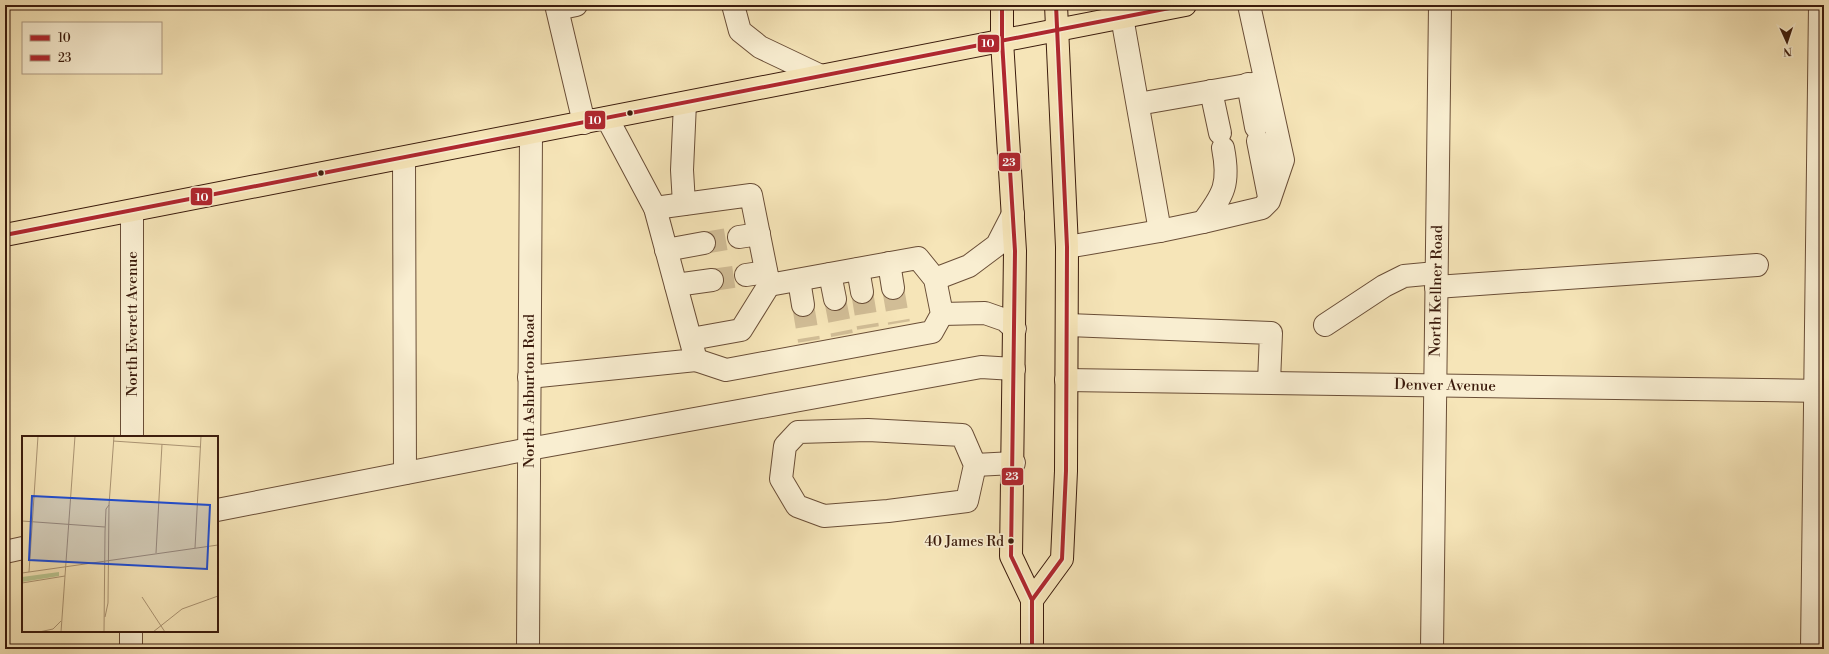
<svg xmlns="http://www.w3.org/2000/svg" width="1829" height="654" viewBox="0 0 1829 654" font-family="'Libre Bodoni',serif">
<rect width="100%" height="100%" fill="#f6e5b8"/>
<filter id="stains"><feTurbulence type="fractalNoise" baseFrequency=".005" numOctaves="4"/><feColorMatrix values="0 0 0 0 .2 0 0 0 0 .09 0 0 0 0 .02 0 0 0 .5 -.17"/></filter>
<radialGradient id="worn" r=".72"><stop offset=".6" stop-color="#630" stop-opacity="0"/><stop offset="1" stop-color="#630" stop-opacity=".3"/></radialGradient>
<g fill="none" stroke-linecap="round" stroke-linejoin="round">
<!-- minor-tunnel -->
<g stroke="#d1bd96" stroke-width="22" stroke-dasharray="22 11" stroke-linecap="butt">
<path d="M704,243L739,237"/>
<path d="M712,280L746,275"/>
<path d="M893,288L899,323"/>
<path d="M862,292L868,328"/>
<path d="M835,299L842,335"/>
<path d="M803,305L809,341"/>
</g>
<defs>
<g id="minor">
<path d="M576,5L557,9L584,123"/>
<path d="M733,5L740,31L760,47L821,76"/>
<path d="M1122,17L1160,231"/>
<path d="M1248,84L1256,127"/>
<path d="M1211,91L1220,133"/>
<path d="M1138,104L1264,82"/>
<path d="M1258,141L1269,197"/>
<path d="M404,158L405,473"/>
<path d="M684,204L682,170L685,103"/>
<path d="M655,208L751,195L769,285L918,258L935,279L942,314L932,332L726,370L696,360"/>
<path d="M1203,222C1224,194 1230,184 1223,148"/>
<path d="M739,237L759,234"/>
<path d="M1067,247L1160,231L1203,222L1262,208L1269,201L1283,160L1249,5"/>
<path d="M666,250L704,243"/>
<path d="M889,263L893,288"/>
<path d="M858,269L862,292"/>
<path d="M830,274L835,299"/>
<path d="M746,275L766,272"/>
<path d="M935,279L969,266L997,245L1013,214"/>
<path d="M799,280L803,305"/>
<path d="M676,285L712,280"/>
<path d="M1436,287L1757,265"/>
<path d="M942,314L985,313L1005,320L1015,329"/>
<path d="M1068,325L1271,333L1269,382"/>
<path d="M1325,325L1384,286L1404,276L1436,273"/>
<path d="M691,339L741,330L769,285"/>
<path d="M529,377L696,360L655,208L607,118"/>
<path d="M1066,380L1824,391"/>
<path d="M868,430L962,435L975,465L967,501L888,511L824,516L797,506L781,479L785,446L798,432Z"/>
<path d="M132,437V211"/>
<path d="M975,465L1014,463"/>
<path d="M217,510L529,449L981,367L1014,369"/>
<path d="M5,552L23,548"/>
<path d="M131,649V631"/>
<path d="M528,649L531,133"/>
<path d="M1432,649L1440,5"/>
<path d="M1812,649L1820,5"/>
</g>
<g id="major">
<path d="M1002,5V41L1015,251L1011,556L1032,600"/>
<path d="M5,235L1185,5"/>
<path d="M1032,649V600L1062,559L1066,471L1067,247L1056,5"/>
</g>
</defs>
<!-- minor casing -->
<use href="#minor" stroke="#6a4e37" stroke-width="24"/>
<!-- major casing -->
<use href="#major" stroke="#3b1b0c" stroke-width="24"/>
<!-- minor -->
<use href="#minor" stroke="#f9eed1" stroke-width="22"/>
<!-- major -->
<use href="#major" stroke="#f6e5b8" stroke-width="22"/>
<defs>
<path id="bus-1" d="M5,235L1185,5"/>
<g id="bus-2">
<path d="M1002,5V41L1015,251L1011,556L1032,600V629"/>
<path d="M1032,649V600L1062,559L1066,471L1067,247L1056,5"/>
</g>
</defs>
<!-- bus-1 casing -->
<use href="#bus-1" stroke="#f9eed1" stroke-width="7"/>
<!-- bus-2 casing -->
<use href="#bus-2" stroke="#f9eed1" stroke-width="7"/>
<!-- bus-1 -->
<use href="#bus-1" stroke="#af272f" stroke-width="4"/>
<!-- bus-2 -->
<use href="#bus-2" stroke="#af272f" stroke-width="4"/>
</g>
<!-- markers -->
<g fill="#3b1b0c" stroke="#f9eed1" stroke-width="1.5">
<circle cx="630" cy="113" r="3.5"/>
<circle cx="321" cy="173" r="3.5"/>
<circle cx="1011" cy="541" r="3.5"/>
</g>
<g text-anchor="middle" stroke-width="3.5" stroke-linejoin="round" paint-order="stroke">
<!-- bus labels -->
<g font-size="14" fill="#3b1b0c" stroke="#f9eed1" text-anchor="end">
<text x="1004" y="546">40 James Rd</text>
</g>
<!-- street labels -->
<g font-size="15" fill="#3b1b0c" stroke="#f9eed1">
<text transform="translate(1436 291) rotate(-89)" y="5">North Kellner Road</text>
<text transform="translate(132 324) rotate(-90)" y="5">North Everett Avenue</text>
<text transform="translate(1445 385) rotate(1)" y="5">Denver Avenue</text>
<text transform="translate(529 391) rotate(-90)" y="5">North Ashburton Road</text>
</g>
</g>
<!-- overview -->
<g transform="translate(22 436)">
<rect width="196" height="196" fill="#f6e5b8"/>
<path d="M37,136V140L0,146V141Z" fill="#bac590"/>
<path fill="none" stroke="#ab9473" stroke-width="1" d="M91,5L179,11M0,85L83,91M173,112L179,0M134,117L140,8M7,136L16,0M0,137L196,109M0,147L43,140M120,161L143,196M83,181L86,167L87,69M17,196L31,193L39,185M39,196L53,0M82,196L83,96L84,73L87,69L92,0M131,196L160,173L196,160"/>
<path fill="#1d4ed8" fill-opacity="0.15" stroke="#1d4ed8" stroke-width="2" d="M10,60L188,69L185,133L7,124Z"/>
<rect width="196" height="196" fill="none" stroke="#3b1b0c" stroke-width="2"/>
</g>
<g stroke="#f9eed1" stroke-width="1.5">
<rect x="977" y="34" width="23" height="19" rx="4" fill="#af272f"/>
<rect x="584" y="110" width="22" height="20" rx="4" fill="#af272f"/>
<rect x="998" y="152" width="23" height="20" rx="4" fill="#af272f"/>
<rect x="190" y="187" width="23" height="19" rx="4" fill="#af272f"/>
<rect x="1001" y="467" width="23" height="19" rx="4" fill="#af272f"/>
</g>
<g font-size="11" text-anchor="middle" font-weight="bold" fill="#fff">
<text x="988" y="47">10</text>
<text x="595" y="124">10</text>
<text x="1009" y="166">23</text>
<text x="202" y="201">10</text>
<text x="1012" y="480">23</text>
</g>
<!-- margin -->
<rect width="1829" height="654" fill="none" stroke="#f6e5b8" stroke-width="20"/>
<rect x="6" y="6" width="1817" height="642" fill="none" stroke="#3b1b0c" stroke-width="2"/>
<rect x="10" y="10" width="1809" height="634" fill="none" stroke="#3b1b0c"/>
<!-- legend -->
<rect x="22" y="22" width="140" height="52" fill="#f9eed1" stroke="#ad9a82"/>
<rect x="30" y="35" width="20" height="6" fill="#af272f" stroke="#ad9a82"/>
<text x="58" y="42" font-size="12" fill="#3b1b0c">10</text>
<rect x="30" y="55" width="20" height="6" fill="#af272f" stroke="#ad9a82"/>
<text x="58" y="62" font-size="12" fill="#3b1b0c">23</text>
<!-- north arrow -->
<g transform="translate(1787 42) rotate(177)" stroke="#f9eed1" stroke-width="3" paint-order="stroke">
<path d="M0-3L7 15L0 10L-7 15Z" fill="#3b1b0c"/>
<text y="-6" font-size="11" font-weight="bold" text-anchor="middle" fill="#3b1b0c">N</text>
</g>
<rect width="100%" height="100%" filter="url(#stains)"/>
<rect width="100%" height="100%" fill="url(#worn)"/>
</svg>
